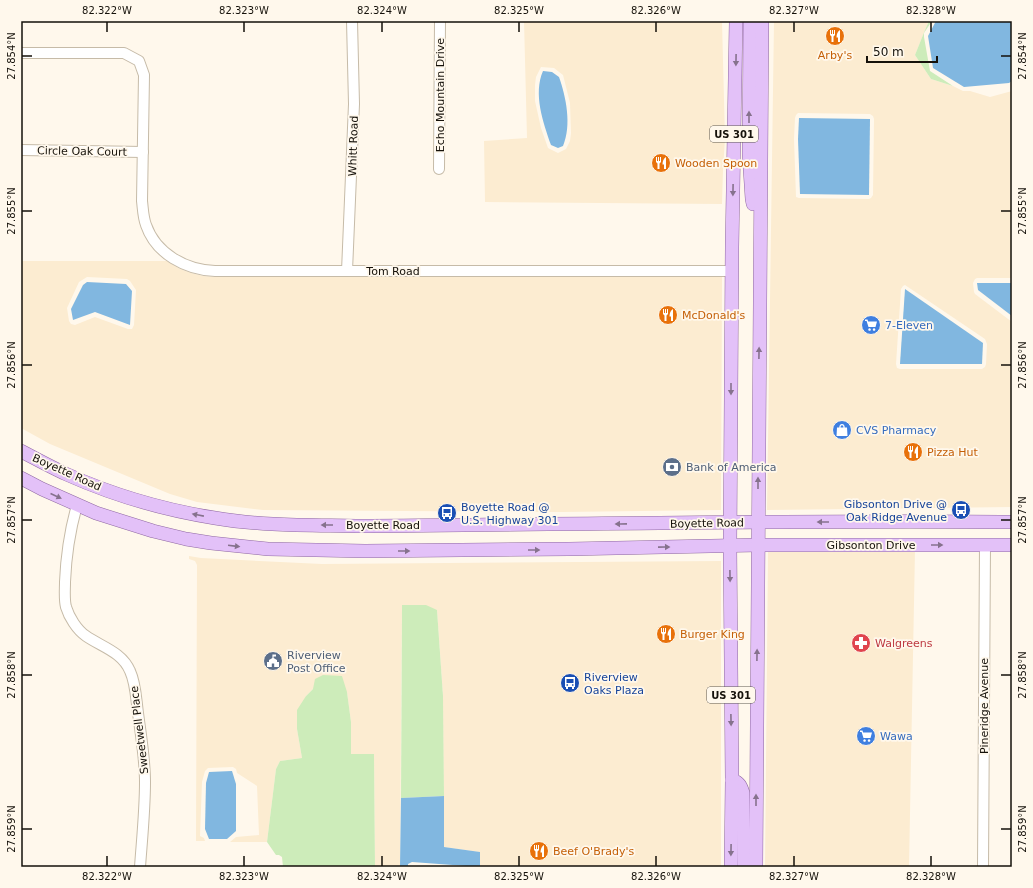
<svg xmlns="http://www.w3.org/2000/svg" width="1033" height="888" viewBox="0 0 1033 888" font-family="'DejaVu Sans',sans-serif">
<rect width="100%" height="100%" fill="#fff8ec"/>
<!-- built -->
<g fill="#fcecd1" fill-rule="evenodd">
<path d="M524,21H722L725,139L723,169L722,204L485,202L484,141L527,138ZM541,67L554,68L563,75L570,103L571,133L570,141L566,149L558,153L548,148L541,128L535,101V85L536,77Z"/>
<path d="M774,21H929L925,30L915,55L931,79L953,86L963,91H970L990,97L1012,91V278H977L975,279L973,283L974,292L975,294L1012,322V507L767,510ZM798,113L870,114L873,116L874,119L873,195L871,198L869,199L799,198L796,197L794,139L795,118L796,115ZM905,285L985,339L987,344L986,364L985,367L982,369H900L897,368L896,364L901,289L903,286Z"/>
<path d="M21,261H167L180,269L191,273L203,276L215,277H722L721,510L562,512L263,510L197,502L170,494L50,444L21,428ZM87,277L127,279L130,281L136,290L134,325L132,329H128L95,317L75,325L71,324L69,321L67,308L79,282Z"/>
<path d="M915,550L909,867H765L768,551Z"/>
<path d="M189,556L201,558L322,564L721,561V867H480L479,852L444,847L443,696L437,610L402,605L400,867H375L374,754H350L351,722L347,692L313,689L306,696L297,729L302,758L280,761L276,769L267,842H230L236,837L259,835L257,786L237,773L236,769L233,767L208,768L205,771L202,782L200,836L204,838L205,841H196L197,565L195,561L189,559Z"/>
</g>
<!-- green -->
<g fill="#cdecba">
<path d="M929,21H932L924,33V37L930,71L953,86L931,79L915,55L925,30Z"/>
<path d="M402,605H426L437,610L443,696L444,796L401,798Z"/>
<path d="M323,675L342,676L347,692L351,722V754H374L375,867H283L282,857L279,855H276L267,842L276,769L280,761L302,758L297,729V710L306,696L313,689L315,679Z"/>
</g>
<!-- water -->
<g fill="#81b7e0">
<path d="M936,21H1012V81L1009,83L964,87L933,68L928,36Z"/>
<path d="M543,71L552,72L559,77C566,97 572,125 563,146L558,148L551,145C543,122 533,94 543,71Z"/>
<path d="M799,118L870,119L869,195L800,194L798,139Z"/>
<path d="M87,282L126,284L132,291L130,325L95,312L73,320L71,309L83,285Z"/>
<path d="M977,283H1012V316L978,290Z"/>
<path d="M905,289L983,343L982,364H900Z"/>
<path d="M232,771L236,784V831L227,839H209L205,829L206,783L209,772Z"/>
<path d="M444,796V847L480,852V867L412,862L408,864V867H400L401,798Z"/>
</g>
<g fill="none" stroke-linecap="round" stroke-linejoin="round">
<defs>
<g id="minor">
<path d="M21,53H124L139,61L144,75L142,201C143,209 143,217 146,225C156,254 186,270 215,271H732"/>
<path d="M21,150L143,152"/>
<path d="M439,169L440,21"/>
<path d="M347,271L354,104L352,21"/>
<path d="M77,505C70,530 66,556 65,582C65,590 64,599 66,607C69,617 77,630 86,636C102,647 122,652 130,671C136,684 136,699 138,713C141,736 145,759 145,782C145,810 142,839 140,867"/>
<path d="M983,867L985,545"/>
</g>
<g id="major">
<path d="M750,21L749,154L752,199L753,204"/>
<path d="M21,451C36,459 51,467 66,474C113,495 164,510 215,518C262,526 309,525 356,526C420,526 484,525 548,524C703,523 857,520 1012,522"/>
<path d="M21,478L42,489L96,513L153,531L186,539L211,543L268,549L365,551L569,549L758,545H1012"/>
<path d="M732,780C739,782 741,786 743,793L744,867"/>
<path d="M731,867L732,780L730,546L732,247L736,21"/>
<path d="M756,867L762,21"/>
</g>
</defs>
<!-- minor casing -->
<use href="#minor" stroke="#c6bba8" stroke-width="12"/>
<!-- major casing -->
<use href="#major" stroke="#8f68a2" stroke-width="14"/>
<!-- minor -->
<use href="#minor" stroke="#fff" stroke-width="10"/>
<!-- major -->
<use href="#major" stroke="#e3c1f8" stroke-width="13"/>
</g>
<!-- one-way arrows -->
<defs><path id="oneway-solid" d="M-6-.8H1V-3.2L6.5 0L1 3.2V.8H-6Z"/></defs>
<g fill="#86728d">
<use href="#oneway-solid" transform="translate(736 60) rotate(91)"/>
<use href="#oneway-solid" transform="translate(749 117) rotate(-90)"/>
<use href="#oneway-solid" transform="translate(733 190) rotate(91)"/>
<use href="#oneway-solid" transform="translate(759 353) rotate(-89)"/>
<use href="#oneway-solid" transform="translate(731 389) rotate(90)"/>
<use href="#oneway-solid" transform="translate(758 483) rotate(-90)"/>
<use href="#oneway-solid" transform="translate(56 496) rotate(24)"/>
<use href="#oneway-solid" transform="translate(198 515) rotate(-169)"/>
<use href="#oneway-solid" transform="translate(823 522) rotate(180)"/>
<use href="#oneway-solid" transform="translate(621 524) rotate(179)"/>
<use href="#oneway-solid" transform="translate(327 525) rotate(-180)"/>
<use href="#oneway-solid" transform="translate(937 545)"/>
<use href="#oneway-solid" transform="translate(234 546) rotate(7)"/>
<use href="#oneway-solid" transform="translate(664 547) rotate(-1)"/>
<use href="#oneway-solid" transform="translate(534 550)"/>
<use href="#oneway-solid" transform="translate(404 551)"/>
<use href="#oneway-solid" transform="translate(730 576) rotate(89)"/>
<use href="#oneway-solid" transform="translate(757 655) rotate(-89)"/>
<use href="#oneway-solid" transform="translate(731 720) rotate(89)"/>
<use href="#oneway-solid" transform="translate(756 800) rotate(-90)"/>
<use href="#oneway-solid" transform="translate(731 850) rotate(91)"/>
</g>
<!-- ticks -->
<path fill="none" stroke="#15110a" stroke-width="1.5" d="M107,22V32M244,22V32M382,22V32M519,22V32M656,22V32M794,22V32M931,22V32M22,56H32M1001,56H1011M22,211H32M1001,211H1011M22,365H32M1001,365H1011M22,520H32M1001,520H1011M22,675H32M1001,675H1011M22,829H32M1001,829H1011M107,856V866M244,856V866M382,856V866M519,856V866M656,856V866M794,856V866M931,856V866"/>
<!-- icons -->
<defs>
<symbol id="restaurant-disc" viewBox="-11 -11 22 22"><circle r="9.5" fill="#e8710a" stroke="#fff8ec"/><path d="M-5-6h1v4h1v-4h1v4h1v-4h1v5L-1.5 .5V6h-2V.5L-5-1ZM5-6V6H3V1.5H1.5Q1.5-4 5-6Z" fill="#fff"/></symbol>
<symbol id="supermarket-disc" viewBox="-11 -11 22 22"><circle r="9.5" fill="#3f7fe0" stroke="#fff8ec"/><path d="M-6-5.5h2.5l.6 2H6L4.5 2H-2.5L-4.4-4H-6ZM-1.5 3.2a1.3 1.3 0 1 0 .1 0ZM3 3.2a1.3 1.3 0 1 0 .1 0Z" fill="#fff"/></symbol>
<symbol id="shop-disc" viewBox="-11 -11 22 22"><circle r="9.5" fill="#3f7fe0" stroke="#fff8ec"/><path d="M-5-2.5h2.3a2.7 3.5 0 0 1 5.4 0H5L5.5 6h-11ZM-1.5-2.5h3a1.5 2.3 0 0 0-3 0Z" fill="#fff"/></symbol>
<symbol id="bank-disc" viewBox="-11 -11 22 22"><circle r="9.5" fill="#5c6f8a" stroke="#fff8ec"/><path d="M-6-4H6V4H-6ZM0-2.3a2.3 2.3 0 1 0 0 4.6a2.3 2.3 0 1 0 0-4.6Z" fill="#fff"/></symbol>
<symbol id="bus-disc" viewBox="-11 -11 22 22"><circle r="9.5" fill="#1a4fb4" stroke="#fff8ec"/><path d="M-5-6H5V4H4V6H2V4H-2V6H-4V4H-5ZM-3.5-4V0h7V-4ZM-3.5 1.2v1.5H-2V1.2ZM2 1.2v1.5H3.5V1.2Z" fill="#fff"/></symbol>
<symbol id="pharmacy-disc" viewBox="-11 -11 22 22"><circle r="9.5" fill="#e0444e" stroke="#fff8ec"/><path d="M-2-6h4v4h4v4h-4v4h-4v-4h-4v-4h4Z" fill="#fff"/></symbol>
<symbol id="civic-disc" viewBox="-11 -11 22 22"><circle r="9.5" fill="#5c6f8a" stroke="#fff8ec"/><path d="M-.6-6.5H3V-4.5H.6V-3L4-1V1h2V6H-6V1h2V-1L-.6-3ZM-1.2 2.5V6h2.4V2.5Z" fill="#fff"/></symbol>
</defs>
<g fill-rule="evenodd">
<use href="#restaurant-disc" x="824" y="25" width="22" height="22"/>
<use href="#restaurant-disc" x="650" y="152" width="22" height="22"/>
<use href="#restaurant-disc" x="657" y="304" width="22" height="22"/>
<use href="#supermarket-disc" x="860" y="314" width="22" height="22"/>
<use href="#shop-disc" x="831" y="419" width="22" height="22"/>
<use href="#restaurant-disc" x="902" y="441" width="22" height="22"/>
<use href="#bank-disc" x="661" y="456" width="22" height="22"/>
<use href="#bus-disc" x="950" y="499" width="22" height="22"/>
<use href="#bus-disc" x="436" y="502" width="22" height="22"/>
<use href="#restaurant-disc" x="655" y="623" width="22" height="22"/>
<use href="#pharmacy-disc" x="850" y="632" width="22" height="22"/>
<use href="#civic-disc" x="262" y="650" width="22" height="22"/>
<use href="#bus-disc" x="559" y="672" width="22" height="22"/>
<use href="#supermarket-disc" x="855" y="725" width="22" height="22"/>
<use href="#restaurant-disc" x="528" y="840" width="22" height="22"/>
</g>
<g text-anchor="middle" stroke-width="3.5" stroke-linejoin="round" paint-order="stroke">
<!-- shield labels -->
<g fill="#fff8ec" stroke="#5b564e" stroke-width="1">
<rect x="710" y="126" width="48" height="16" rx="3"/>
<rect x="707" y="687" width="48" height="16" rx="3"/>
</g>
<g font-size="10" font-weight="bold" fill="#15110a">
<text x="734" y="138">US 301</text>
<text x="731" y="699">US 301</text>
</g>
<!-- food labels -->
<g font-size="11" fill="#c56008" stroke="#fff8ec" text-anchor="start">
<text x="835" y="59" text-anchor="middle">Arby's</text>
<text x="675" y="167">Wooden Spoon</text>
<text x="682" y="319">McDonald's</text>
<text x="927" y="456">Pizza Hut</text>
<text x="680" y="638">Burger King</text>
<text x="553" y="855">Beef O'Brady's</text>
</g>
<!-- street labels -->
<g font-size="11" fill="#15110a" stroke="#fff8ec">
<text transform="translate(440 95) rotate(-90)" y="4">Echo Mountain Drive</text>
<text transform="translate(353 146) rotate(-88)" y="4">Whitt Road</text>
<text transform="translate(82 151) rotate(1)" y="4">Circle Oak Court</text>
<text x="393" y="275">Tom Road</text>
<text transform="translate(67 472) rotate(24)" y="4">Boyette Road</text>
<text transform="translate(707 523) rotate(-1)" y="4">Boyette Road</text>
<text x="383" y="529">Boyette Road</text>
<text x="871" y="549">Gibsonton Drive</text>
<text transform="translate(984 706) rotate(-90)" y="4">Pineridge Avenue</text>
<text transform="translate(139 730) rotate(-97)" y="4">Sweetwell Place</text>
</g>
<!-- shop labels -->
<g font-size="11" fill="#366cbe" stroke="#fff8ec" text-anchor="start">
<text x="885" y="329">7-Eleven</text>
<text x="856" y="434">CVS Pharmacy</text>
<text x="880" y="740">Wawa</text>
</g>
<!-- service labels -->
<g font-size="11" fill="#4e5e75" stroke="#fff8ec" text-anchor="start">
<text x="686" y="471">Bank of America</text>
<text x="287" y="659">Riverview<tspan x="287" dy="13">Post Office</tspan></text>
</g>
<!-- transit labels -->
<g font-size="11" fill="#164399" stroke="#fff8ec" text-anchor="start">
<text x="947" y="508" text-anchor="end">Gibsonton Drive @<tspan x="947" dy="13">Oak Ridge Avenue</tspan></text>
<text x="461" y="511">Boyette Road @<tspan x="461" dy="13">U.S. Highway 301</tspan></text>
<text x="584" y="681">Riverview<tspan x="584" dy="13">Oaks Plaza</tspan></text>
</g>
<!-- health labels -->
<g font-size="11" fill="#be3a42" stroke="#fff8ec" text-anchor="start">
<text x="875" y="647">Walgreens</text>
</g>
</g>
<!-- border -->
<rect width="1033" height="888" fill="none" stroke="#fff8ec" stroke-width="44"/>
<!-- scale -->
<path d="M867 56v6h70v-6" fill="none" stroke="#15110a" stroke-width="2"/>
<text x="873" y="56" font-size="12" fill="#15110a" stroke="#fff8ec" stroke-width="3" paint-order="stroke">50 m</text>
<rect x="22" y="22" width="989" height="844" fill="none" stroke="#15110a" stroke-width="1.5"/>
<g font-size="10" text-anchor="middle" fill="#15110a">
<text x="107" y="14">82.322°W</text>
<text x="244" y="14">82.323°W</text>
<text x="382" y="14">82.324°W</text>
<text x="519" y="14">82.325°W</text>
<text x="656" y="14">82.326°W</text>
<text x="794" y="14">82.327°W</text>
<text x="931" y="14">82.328°W</text>
<text transform="translate(1022 56) rotate(-90)" y="4">27.854°N</text>
<text transform="translate(11 56) rotate(-90)" y="4">27.854°N</text>
<text transform="translate(1022 211) rotate(-90)" y="4">27.855°N</text>
<text transform="translate(11 211) rotate(-90)" y="4">27.855°N</text>
<text transform="translate(1022 365) rotate(-90)" y="4">27.856°N</text>
<text transform="translate(11 365) rotate(-90)" y="4">27.856°N</text>
<text transform="translate(1022 520) rotate(-90)" y="4">27.857°N</text>
<text transform="translate(11 520) rotate(-90)" y="4">27.857°N</text>
<text transform="translate(11 675) rotate(-90)" y="4">27.858°N</text>
<text transform="translate(1022 675) rotate(-90)" y="4">27.858°N</text>
<text transform="translate(1022 829) rotate(-90)" y="4">27.859°N</text>
<text transform="translate(11 829) rotate(-90)" y="4">27.859°N</text>
<text x="107" y="880">82.322°W</text>
<text x="244" y="880">82.323°W</text>
<text x="382" y="880">82.324°W</text>
<text x="519" y="880">82.325°W</text>
<text x="656" y="880">82.326°W</text>
<text x="794" y="880">82.327°W</text>
<text x="931" y="880">82.328°W</text>
</g>
</svg>
